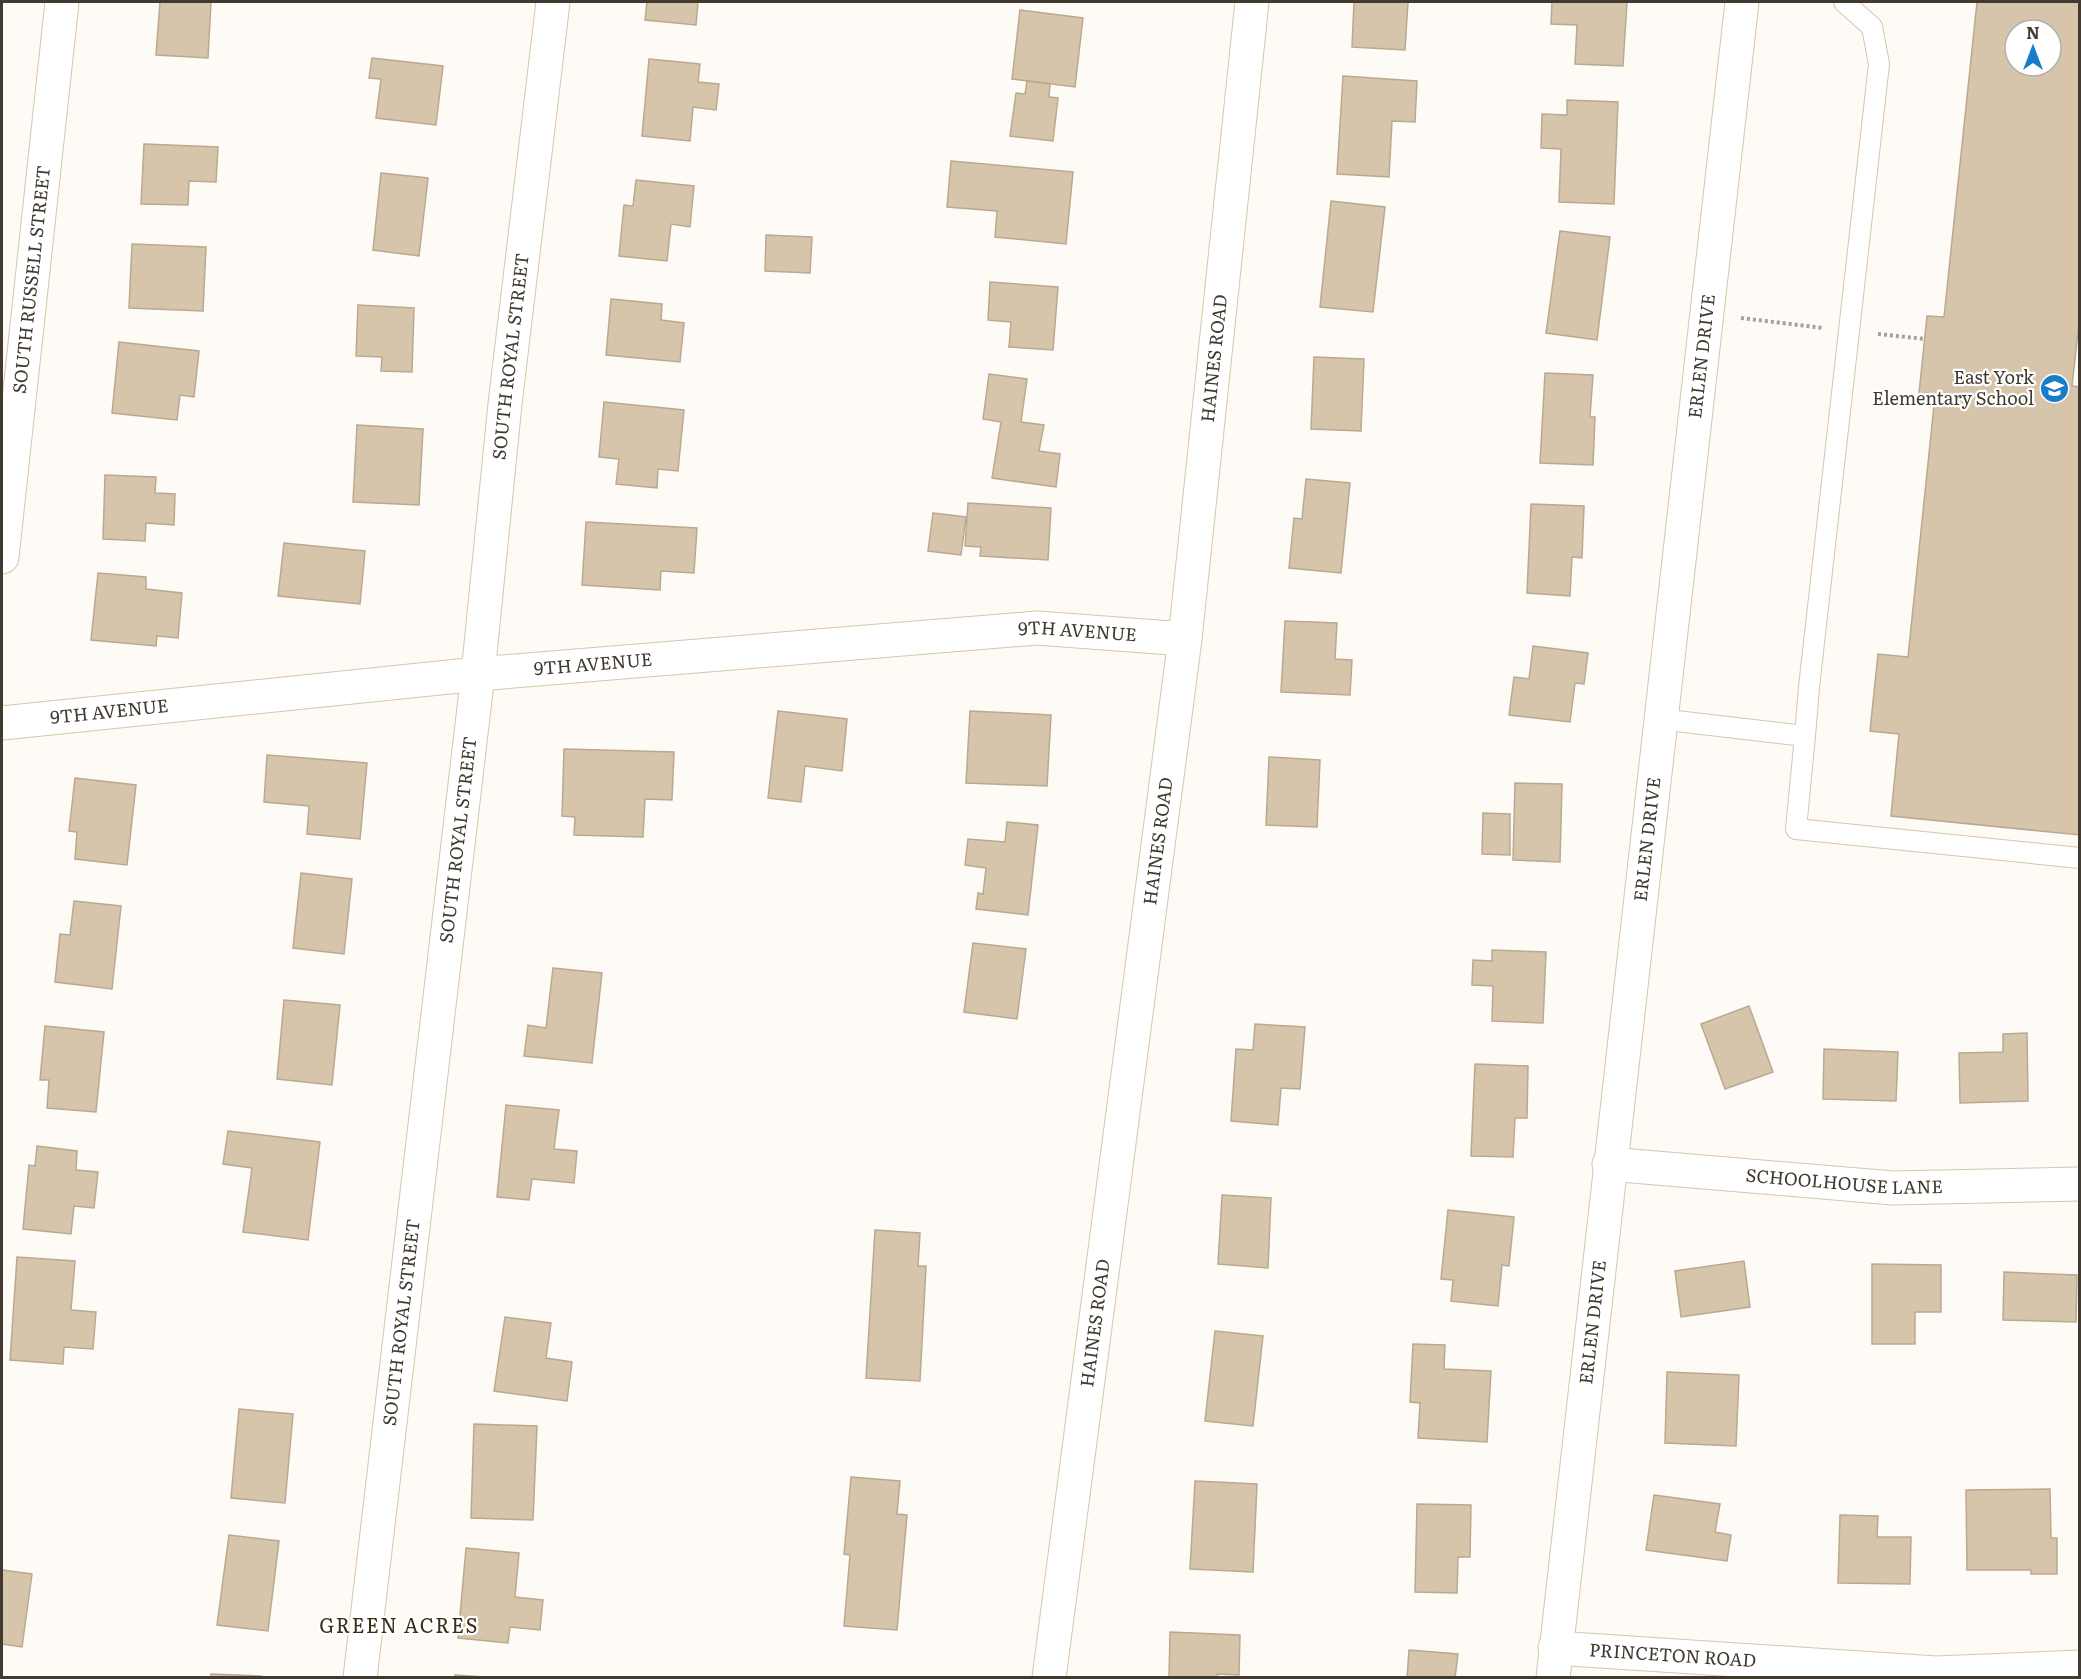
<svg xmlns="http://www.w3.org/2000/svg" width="2081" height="1679" viewBox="0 0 2081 1679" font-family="Literata,serif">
<rect width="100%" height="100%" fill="#fefaf5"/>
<!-- building -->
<g fill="#d6c5ab" stroke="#baa990" stroke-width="1.5" fill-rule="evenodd">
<path d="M160,2H211L208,58L156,55Z"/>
<path d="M647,2H698L696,25L645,20Z"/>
<path d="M1354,2H1408L1405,50L1352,47Z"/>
<path d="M1552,2H1627L1623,66L1575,64L1577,25L1551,24Z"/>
<path d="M1977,2H2080V313L2072,386L2080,387V835L1891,816L1899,734L1870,731L1878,654L1908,657L1934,405L1918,403L1927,316L1944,317ZM2015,30H2051V66H2015Z"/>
<path d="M1020,10L1083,18L1075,87L1012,79Z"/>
<path d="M372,58L443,66L436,125L376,118L381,79L369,78Z"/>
<path d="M649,59L700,64L698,82L719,84L716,110L693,107L690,141L642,136Z"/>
<path d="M1343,76L1417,81L1415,122L1392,121L1389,177L1337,174Z"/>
<path d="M1027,81L1050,84L1049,97L1058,98L1053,141L1010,136L1016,93L1025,94Z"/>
<path d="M1567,100L1618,102L1614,204L1559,202L1561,149L1541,148L1542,114L1567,115Z"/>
<path d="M144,144L218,147L216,182L189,181L188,205L141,204Z"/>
<path d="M951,161L1073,172L1066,244L995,237L997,211L947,207Z"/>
<path d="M381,173L428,178L419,256L373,250Z"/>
<path d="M636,180L694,186L690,227L671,224L667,261L619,256L624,205L633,206Z"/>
<path d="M1331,201L1385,207L1373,312L1320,307Z"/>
<path d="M1560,231L1610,237L1597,340L1546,333Z"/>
<path d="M766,235L812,237L810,273L765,271Z"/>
<path d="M132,244L206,247L203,311L129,308Z"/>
<path d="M990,282L1058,287L1053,350L1009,347L1011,322L988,320Z"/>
<path d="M611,299L662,304L661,320L684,323L680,362L606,355Z"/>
<path d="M358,305L414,308L412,372L381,371L382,357L356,356Z"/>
<path d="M119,342L199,351L194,397L180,395L177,420L112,413Z"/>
<path d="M1314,357L1364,359L1361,431L1311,429Z"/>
<path d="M1545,373L1593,375L1590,417H1595L1593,465L1540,463Z"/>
<path d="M989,374L1027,379L1021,422L1044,425L1039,451L1060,454L1056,487L992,478L1001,422L983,419Z"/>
<path d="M604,402L684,410L678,471L658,469L657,488L616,484L619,459L599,457Z"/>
<path d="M357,425L423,429L419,505L353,502Z"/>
<path d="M105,475L156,477L155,493L175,494L174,525L146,523L145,541L103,539Z"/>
<path d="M1306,479L1350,483L1341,573L1289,568L1294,518L1302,519Z"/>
<path d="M968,503L1051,508L1048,560L980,556L981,547L965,546Z"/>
<path d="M1531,504L1584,506L1582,558L1572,557L1570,596L1527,593Z"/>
<path d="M933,513L966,517L961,555L928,551Z"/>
<path d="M586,522L697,528L694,573L661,571L660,590L582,585Z"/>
<path d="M284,543L365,551L360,604L278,596Z"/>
<path d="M98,573L146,577V589L182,593L178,638L157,636L156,646L91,640Z"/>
<path d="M1285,621L1337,623L1335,659L1352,660L1350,695L1281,692Z"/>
<path d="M1533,646L1588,653L1584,684L1575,683L1570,722L1509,715L1514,677L1529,679Z"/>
<path d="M778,711L847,719L842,771L805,766L801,802L768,798Z"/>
<path d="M970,711L1051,715L1047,786L966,783Z"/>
<path d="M564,749L674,752L672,800L645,799L643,837L574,835L575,817L562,816Z"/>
<path d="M267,755L367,763L360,839L307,834L309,806L264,802Z"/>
<path d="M1269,757L1320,760L1317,827L1266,825Z"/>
<path d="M75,778L136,785L127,865L75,859L77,832L69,831Z"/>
<path d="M1515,783L1562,784L1560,862L1513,860Z"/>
<path d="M1483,813L1510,814V855L1482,854Z"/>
<path d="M1007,822L1038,825L1028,915L976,909L978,893L983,894L986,868L965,865L968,839L1005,842Z"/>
<path d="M301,873L352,879L344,954L293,948Z"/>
<path d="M74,901L121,906L112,989L55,982L60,934L70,935Z"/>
<path d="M973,943L1026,949L1017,1019L964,1012Z"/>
<path d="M1492,950L1546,952L1543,1023L1492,1021L1493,986L1472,985L1473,960L1492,961Z"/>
<path d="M553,968L602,973L592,1063L524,1056L528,1025L546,1028Z"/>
<path d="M284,1000L340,1005L332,1085L277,1079Z"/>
<path d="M1749,1006L1773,1072L1725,1089L1701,1024Z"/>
<path d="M1255,1024L1305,1027L1300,1089L1281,1088L1278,1125L1231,1121L1236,1049L1253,1050Z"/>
<path d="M45,1026L104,1032L96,1112L47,1108L49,1080H40Z"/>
<path d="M2027,1033L2028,1101L1960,1103L1959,1053L2003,1052V1034Z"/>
<path d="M1824,1049L1898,1052L1896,1101L1823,1099Z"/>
<path d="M1475,1064L1528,1066L1527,1118H1515L1513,1157L1471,1156Z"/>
<path d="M506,1105L559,1110L554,1149L577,1151L574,1183L532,1179L529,1200L497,1197Z"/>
<path d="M228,1131L320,1142L308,1240L243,1232L252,1168L223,1164Z"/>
<path d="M37,1146L77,1151L76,1170L98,1172L94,1208L74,1206L71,1234L23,1229L29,1165L35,1166Z"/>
<path d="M1222,1195L1271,1198L1268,1268L1218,1264Z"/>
<path d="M1448,1210L1514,1217L1509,1266L1502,1265L1498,1306L1451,1301L1453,1280L1441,1279Z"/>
<path d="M875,1230L920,1233L918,1266H926L920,1381L866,1378Z"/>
<path d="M17,1257L75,1261L71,1310L96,1312L93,1349L64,1347L63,1364L10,1360Z"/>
<path d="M1744,1261L1750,1307L1681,1317L1675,1271Z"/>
<path d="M1872,1264L1941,1265V1312H1915V1344H1872Z"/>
<path d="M2004,1272L2077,1275L2076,1322L2003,1320Z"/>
<path d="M505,1317L551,1323L546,1358L572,1362L567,1401L494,1391Z"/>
<path d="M1215,1331L1263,1336L1253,1426L1205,1421Z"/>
<path d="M1413,1344L1445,1345L1444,1369L1491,1371L1487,1442L1418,1438L1420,1403L1410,1402Z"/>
<path d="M1667,1372L1739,1375L1736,1446L1665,1443Z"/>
<path d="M239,1409L293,1414L285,1503L231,1498Z"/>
<path d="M474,1424L537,1426L533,1520L471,1518Z"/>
<path d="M851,1477L900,1481L897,1514L907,1515L897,1630L844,1626L850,1555L844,1554Z"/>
<path d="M1195,1481L1257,1484L1253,1572L1190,1569Z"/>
<path d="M2050,1489L2051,1538H2057V1574H2031V1570H1967L1966,1490Z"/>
<path d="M1654,1495L1720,1504L1715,1532L1731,1535L1727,1561L1646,1550Z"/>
<path d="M1417,1504L1471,1505L1470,1557H1458L1457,1593L1415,1592Z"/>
<path d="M1840,1515L1878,1516L1877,1537H1911L1910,1584L1838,1583Z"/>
<path d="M229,1535L279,1541L268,1631L217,1625Z"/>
<path d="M466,1548L519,1553L515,1597L543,1600L540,1630L510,1627L508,1643L458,1638Z"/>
<path d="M2,1570L32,1574L22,1647L2,1644Z"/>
<path d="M1170,1632L1240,1635L1239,1675L1217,1674V1678H1169Z"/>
<path d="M1409,1650L1458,1654L1455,1678H1407Z"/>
<path d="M211,1674L261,1676V1678H211Z"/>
<path d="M455,1675L498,1678H455Z"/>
</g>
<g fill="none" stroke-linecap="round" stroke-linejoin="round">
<defs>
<g id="lane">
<path d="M1659,719L1805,736L1809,687L1879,64L1872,27L1844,2"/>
<path d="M1805,736L1796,829L2080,858"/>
</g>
<g id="street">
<path id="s1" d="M2,557L62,2"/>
<path id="s2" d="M2,723L478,674L1037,628L1185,639"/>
<path id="s3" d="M1609,1164L1893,1188L2080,1184"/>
<path id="s4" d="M1555,1648L1936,1673L2080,1667"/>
<path id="s5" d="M360,1678L478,674L505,404L553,2"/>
<path id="s6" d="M1553,1678L1742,2"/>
</g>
<g id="secondary">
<path id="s7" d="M1049,1678L1185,639L1252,2"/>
</g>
</defs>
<!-- lane casing -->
<use href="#lane" stroke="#d7c6ac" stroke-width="22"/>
<!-- street casing -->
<use href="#street" stroke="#d7c6ac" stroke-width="35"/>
<!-- secondary casing -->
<use href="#secondary" stroke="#d7c6ac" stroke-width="35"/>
<!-- path -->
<g stroke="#a6a099" stroke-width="4" stroke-dasharray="3 3" stroke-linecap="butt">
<path d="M1741,318L1823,328"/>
<path d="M1878,334L1925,339"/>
</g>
<!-- lane -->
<use href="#lane" stroke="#fff" stroke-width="20"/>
<!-- street -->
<use href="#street" stroke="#fff" stroke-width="33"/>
<!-- secondary -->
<use href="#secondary" stroke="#fff" stroke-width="33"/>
</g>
<!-- icons -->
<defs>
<symbol id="school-disc" viewBox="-11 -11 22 22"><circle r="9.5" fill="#187dc8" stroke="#fff"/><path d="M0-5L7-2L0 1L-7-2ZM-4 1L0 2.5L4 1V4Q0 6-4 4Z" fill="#fff"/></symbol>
</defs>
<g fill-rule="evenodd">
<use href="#school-disc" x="2038" y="372" width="33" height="33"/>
</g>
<g text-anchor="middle" stroke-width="4.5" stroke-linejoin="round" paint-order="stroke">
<!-- street labels -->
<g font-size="18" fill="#413a30" stroke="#fff">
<text dy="6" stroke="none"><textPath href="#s1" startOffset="279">SOUTH RUSSELL STREET</textPath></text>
<text dy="6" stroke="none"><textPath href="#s5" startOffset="1330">SOUTH ROYAL STREET</textPath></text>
<text dy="6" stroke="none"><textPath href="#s6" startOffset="1330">ERLEN DRIVE</textPath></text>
<text dy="6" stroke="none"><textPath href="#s7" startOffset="1330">HAINES ROAD</textPath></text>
<text dy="6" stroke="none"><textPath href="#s2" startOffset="1080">9TH AVENUE</textPath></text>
<text dy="6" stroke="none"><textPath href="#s2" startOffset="594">9TH AVENUE</textPath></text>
<text dy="6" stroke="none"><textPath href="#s2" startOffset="108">9TH AVENUE</textPath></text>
<text dy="6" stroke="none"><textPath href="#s6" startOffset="844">ERLEN DRIVE</textPath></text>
<text dy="6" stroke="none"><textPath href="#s5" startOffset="844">SOUTH ROYAL STREET</textPath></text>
<text dy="6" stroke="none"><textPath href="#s7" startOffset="844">HAINES ROAD</textPath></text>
<text dy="6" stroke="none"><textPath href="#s3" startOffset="236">SCHOOLHOUSE LANE</textPath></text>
<text dy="6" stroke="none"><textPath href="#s5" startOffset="358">SOUTH ROYAL STREET</textPath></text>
<text dy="6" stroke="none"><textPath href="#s7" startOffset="358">HAINES ROAD</textPath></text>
<text dy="6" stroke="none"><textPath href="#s6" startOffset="358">ERLEN DRIVE</textPath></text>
<text dy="6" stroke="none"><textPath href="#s4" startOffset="118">PRINCETON ROAD</textPath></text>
</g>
<!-- poi labels -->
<g font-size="18" fill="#413a30" stroke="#fff" text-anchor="end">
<text x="2034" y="384">East York<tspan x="2034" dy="21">Elementary School</tspan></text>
</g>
<!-- neighbourhood labels -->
<g font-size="20" letter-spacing="1.5" fill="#3b2d17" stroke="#fff">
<text x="399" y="1633">GREEN ACRES</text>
</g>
</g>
<!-- border -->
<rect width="2081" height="1679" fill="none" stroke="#413a30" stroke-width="6"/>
<!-- north arrow -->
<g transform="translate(2033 48)"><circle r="28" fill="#ffffff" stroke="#b3b0ac" stroke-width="1.5"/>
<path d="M0-4.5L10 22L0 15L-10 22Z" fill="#187dc8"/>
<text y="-9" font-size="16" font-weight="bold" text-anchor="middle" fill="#413a30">N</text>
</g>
</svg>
